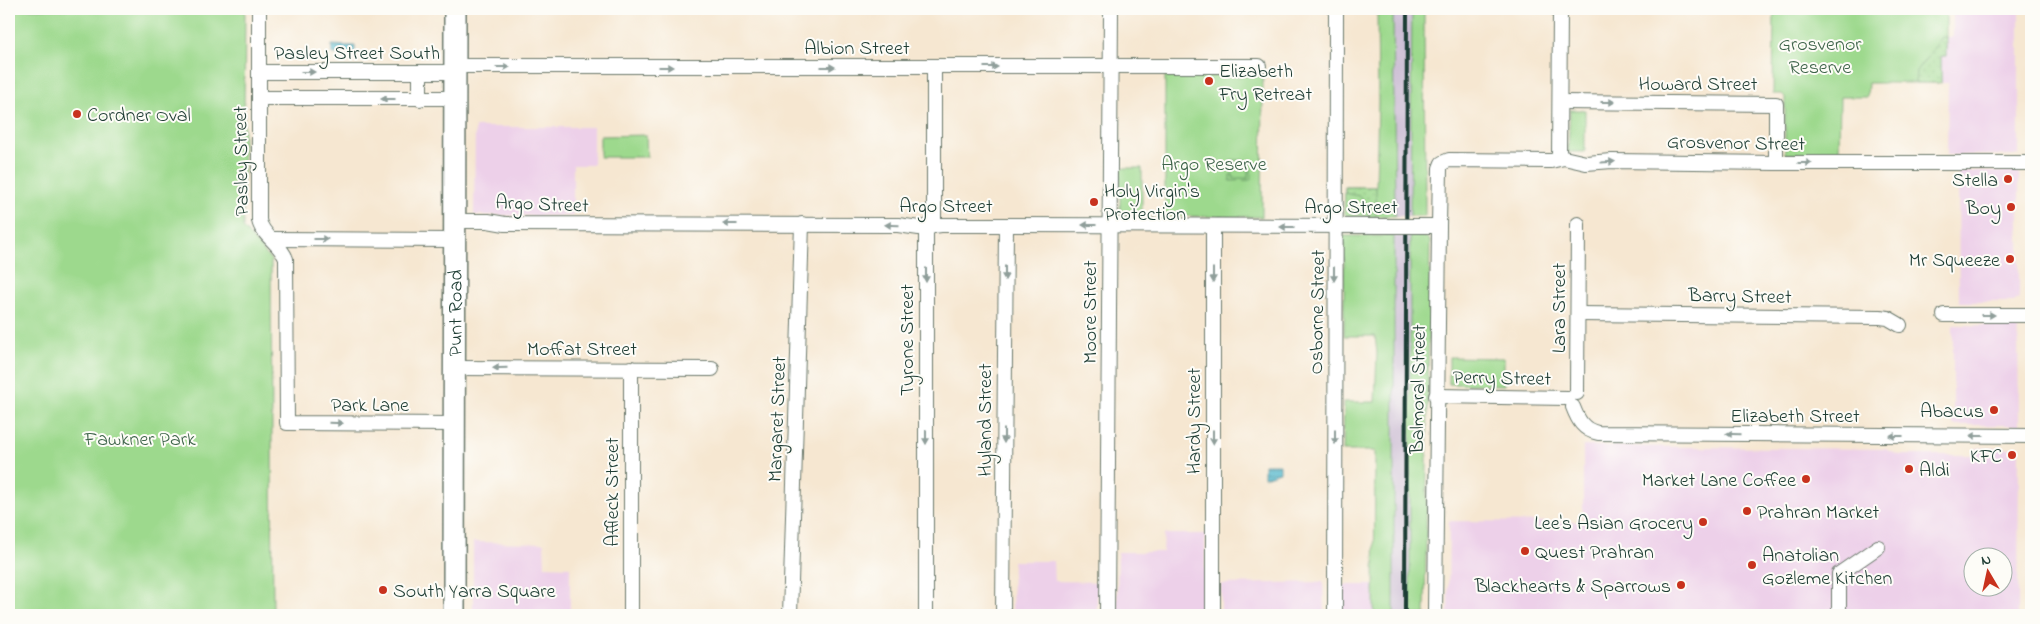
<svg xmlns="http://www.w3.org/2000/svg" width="2040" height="624" viewBox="0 0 2040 624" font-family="'Indie Flower',sans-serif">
<defs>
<pattern id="garden-dots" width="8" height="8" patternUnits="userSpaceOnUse" patternTransform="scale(1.25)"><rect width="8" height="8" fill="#9dd98d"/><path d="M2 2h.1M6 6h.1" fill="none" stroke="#87bb7a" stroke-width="1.8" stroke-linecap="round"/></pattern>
<pattern id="water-rules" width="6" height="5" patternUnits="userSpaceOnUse" patternTransform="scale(1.25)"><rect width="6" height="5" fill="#4eb6cc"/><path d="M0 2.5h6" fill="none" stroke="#4095a6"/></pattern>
</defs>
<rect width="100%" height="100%" fill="#fdfcf7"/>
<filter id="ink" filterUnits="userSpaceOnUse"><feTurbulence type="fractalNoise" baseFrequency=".02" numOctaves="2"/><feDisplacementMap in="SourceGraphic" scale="10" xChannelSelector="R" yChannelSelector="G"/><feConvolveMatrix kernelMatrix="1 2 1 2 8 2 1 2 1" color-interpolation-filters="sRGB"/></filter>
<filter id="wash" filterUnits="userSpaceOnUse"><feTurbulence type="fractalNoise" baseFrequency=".0096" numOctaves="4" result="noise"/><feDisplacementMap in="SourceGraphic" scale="20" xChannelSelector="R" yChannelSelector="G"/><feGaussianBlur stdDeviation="1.12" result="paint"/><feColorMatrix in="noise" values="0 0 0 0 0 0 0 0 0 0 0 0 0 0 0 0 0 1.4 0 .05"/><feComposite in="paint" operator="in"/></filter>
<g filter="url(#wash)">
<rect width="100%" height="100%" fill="#f6e7d1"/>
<!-- built -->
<g fill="#edd0e9" fill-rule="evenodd">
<path d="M1953,9H2019V155H1947L1948,83H1941V56H1946V37H1953Z"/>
<path d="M475,127H593V165H573V216L474,215Z"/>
<path d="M1958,172H2019V298L2014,302H1959Z"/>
<path d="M1953,325L2015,326L2018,329L2019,425H1953Z"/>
<path d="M1583,446L1885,449L1899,455H1976V448H2019L2018,615H1448L1449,521L1583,522ZM1972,556H2002V586H1972Z"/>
<path d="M1164,534H1205V615H1117L1118,552H1163Z"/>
<path d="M473,542L544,543L545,566L570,567V615H473Z"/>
<path d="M1013,561H1053L1054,581L1097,582V615H1012Z"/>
<path d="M1323,582L1324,615H1221V584Z"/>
<rect x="1343" y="585" width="31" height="30"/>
</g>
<!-- railway -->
<g fill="#ccbed4">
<path d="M1393,9H1412L1410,216H1395Z"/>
<rect x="1394" y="236" width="16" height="379"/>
</g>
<!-- green -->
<g fill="#9dd98d" stroke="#5e8b60">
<path d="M9,9H245L243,228L271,260L273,615H9Z"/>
<path d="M1377,9H1393L1395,216H1347L1344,213L1345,187H1376L1378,102Z"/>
<path d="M1412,9H1424L1425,216H1410Z"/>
<path d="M1774,9H1946V56H1941V83H1868L1867,97H1840L1839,154H1785V97L1782,94H1773Z"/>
<path d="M1165,76H1263L1262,217L1165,216Z"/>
<path d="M1570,110H1585V152H1568Z"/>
<path d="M646,135L647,157H600V136Z"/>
<path d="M1120,168H1142V217L1120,216Z"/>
<path d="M1344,236H1394V615H1374L1375,451H1343L1344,402H1375L1377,353L1375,336H1344Z"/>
<path d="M1410,236L1426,237L1430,241L1425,615H1410Z"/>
<path d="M1449,357L1504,358V385L1449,384Z"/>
</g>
<!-- garden -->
<g fill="url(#garden-dots)" stroke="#5e8b60">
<path d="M1942,37H1946V56H1941V83H1915L1916,72Z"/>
<path d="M1230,160H1251V180L1230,181V175L1233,174V178H1248V162L1233,163V170H1230Z"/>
<path d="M1345,187H1376V217H1370L1363,199L1359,196L1345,193Z"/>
</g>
<!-- water -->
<g fill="url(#water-rules)" stroke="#367a80">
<path d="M332,45L355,46V54H332Z"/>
<path d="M1264,464H1280V472L1264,477Z"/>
</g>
</g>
<g filter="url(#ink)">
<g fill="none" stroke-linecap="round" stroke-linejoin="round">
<defs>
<g id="minor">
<path d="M259,9V220C261,235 281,244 286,259L287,423L454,424"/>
<path d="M454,66H1259"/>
<path d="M259,72H454"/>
<path d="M420,72V99"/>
<path d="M259,98H454"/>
<path d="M1560,102L1776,104V163"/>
<path d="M1559,158L1560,9"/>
<path d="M454,221H488L505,224L898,225L919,228L941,225H1006L1393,226"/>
<path d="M1213,226V615"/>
<path d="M1412,226H1439"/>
<path d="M272,239L453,240"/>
<path d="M1578,314L1880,317L1888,318L1900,325"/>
<path d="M1944,315H2031"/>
<path d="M453,368L712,369"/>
<path d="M1577,393L1578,224"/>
<path d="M1436,396L1568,398"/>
<path d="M1573,407C1578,420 1583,430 1598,433L2031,436"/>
<path d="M631,615V368"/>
<path d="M790,615L802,224"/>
<path d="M926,615V232L934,219V67"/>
<path d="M1003,615L1006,225"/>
<path d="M1107,615L1111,9"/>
<path d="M1335,615L1336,9"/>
<path d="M1435,615L1439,226L1440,168L1442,163L1449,160L1551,161L1564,158L1586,163L1612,161L1776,163H2031"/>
<path d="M1839,615V574L1878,547"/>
</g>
<g id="highway">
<path id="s1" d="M454,615L455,9"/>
</g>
</defs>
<!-- minor casing -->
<use href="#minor" stroke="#6a786b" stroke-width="16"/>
<!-- highway casing -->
<use href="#highway" stroke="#6a786b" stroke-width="24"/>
<!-- minor -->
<use href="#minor" stroke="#fff" stroke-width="14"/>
<!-- highway -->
<use href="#highway" stroke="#fff" stroke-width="21"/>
<!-- rail -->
<path stroke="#1f3d34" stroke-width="4" d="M1405,615L1407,9"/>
<defs>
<path id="minor-bridge" d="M1393,226H1412"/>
</defs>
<!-- minor-bridge casing -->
<use href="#minor-bridge" stroke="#6a786b" stroke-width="16" stroke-linecap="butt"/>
<!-- minor-bridge -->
<use href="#minor-bridge" stroke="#fff" stroke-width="14"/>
</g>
<!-- one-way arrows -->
<defs><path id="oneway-solid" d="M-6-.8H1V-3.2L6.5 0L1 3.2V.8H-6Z" transform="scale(1.25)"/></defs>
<g fill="#8f9e9a">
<use href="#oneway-solid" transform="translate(503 67)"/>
<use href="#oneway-solid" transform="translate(666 67)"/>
<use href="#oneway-solid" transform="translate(828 67)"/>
<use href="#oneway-solid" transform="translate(991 67)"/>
<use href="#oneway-solid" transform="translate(308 72)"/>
<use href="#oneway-solid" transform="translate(388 99) rotate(-180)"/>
<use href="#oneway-solid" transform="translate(1608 102)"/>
<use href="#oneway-solid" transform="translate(1608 162) rotate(-3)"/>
<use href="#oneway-solid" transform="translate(1805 163)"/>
<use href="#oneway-solid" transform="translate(730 224) rotate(180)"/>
<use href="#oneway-solid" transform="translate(892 225) rotate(-178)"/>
<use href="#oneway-solid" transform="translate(1089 225) rotate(-180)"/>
<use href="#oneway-solid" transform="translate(1287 227) rotate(180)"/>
<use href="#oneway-solid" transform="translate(321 239)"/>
<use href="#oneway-solid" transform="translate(1005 273) rotate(90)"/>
<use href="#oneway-solid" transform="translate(1334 274) rotate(90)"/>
<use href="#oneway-solid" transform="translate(926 275) rotate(90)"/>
<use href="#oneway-solid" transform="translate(1213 275) rotate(90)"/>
<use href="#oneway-solid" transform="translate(1988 315)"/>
<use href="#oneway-solid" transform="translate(500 368) rotate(179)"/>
<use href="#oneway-solid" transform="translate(336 423) rotate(1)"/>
<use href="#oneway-solid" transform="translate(1733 434) rotate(-179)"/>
<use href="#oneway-solid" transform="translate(1004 436) rotate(90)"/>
<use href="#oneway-solid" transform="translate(1896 436) rotate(-180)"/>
<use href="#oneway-solid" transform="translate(1977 436) rotate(180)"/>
<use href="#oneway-solid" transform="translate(926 437) rotate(90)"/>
<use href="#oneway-solid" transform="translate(1213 437) rotate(90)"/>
<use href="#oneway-solid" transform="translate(1335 437) rotate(90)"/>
</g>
</g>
<!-- markers -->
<g fill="#c8321e" stroke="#fdfcf7" stroke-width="2">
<circle cx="1209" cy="81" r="5"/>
<circle cx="77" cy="114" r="5"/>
<circle cx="2008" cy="179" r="5"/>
<circle cx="1094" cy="202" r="5"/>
<circle cx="2011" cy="207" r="5"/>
<circle cx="2010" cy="259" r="5"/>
<circle cx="1994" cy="410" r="5"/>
<circle cx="2012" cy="455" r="5"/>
<circle cx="1909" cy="469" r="5"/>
<circle cx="1806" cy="479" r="5"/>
<circle cx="1747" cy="511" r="5"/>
<circle cx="1703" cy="522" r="5"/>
<circle cx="1525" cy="551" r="5"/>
<circle cx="1752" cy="565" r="5"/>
<circle cx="1681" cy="585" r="5"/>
<circle cx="383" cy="590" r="5"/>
</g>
<g text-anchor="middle" stroke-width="4" stroke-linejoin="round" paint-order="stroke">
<!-- park labels -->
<g font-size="20" fill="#3e644a" stroke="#fdfcf7">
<text x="1820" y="50">Grosvenor<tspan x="1820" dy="23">Reserve</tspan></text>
<text x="1214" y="170">Argo Reserve</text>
<text x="140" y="445">Fawkner Park</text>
</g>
<!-- street labels -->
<g font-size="20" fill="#1f3d34" stroke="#fdfcf7">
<text x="857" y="54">Albion Street</text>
<text x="357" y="59">Pasley Street South</text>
<text x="1698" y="90">Howard Street</text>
<text transform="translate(1736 142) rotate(1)" y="7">Grosvenor Street</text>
<text transform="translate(240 161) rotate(-91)" y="7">Pasley Street</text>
<text transform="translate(542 203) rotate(2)" y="7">Argo Street</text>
<text x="946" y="212">Argo Street</text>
<text x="1351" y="213">Argo Street</text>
<text transform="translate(1740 295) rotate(1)" y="7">Barry Street</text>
<text transform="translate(1558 308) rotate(-90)" y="7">Lara Street</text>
<text dy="7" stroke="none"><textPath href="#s1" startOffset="302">Punt Road</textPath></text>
<text transform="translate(1089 312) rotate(-90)" y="7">Moore Street</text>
<text transform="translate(1316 312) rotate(-89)" y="7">Osborne Street</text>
<text transform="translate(906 340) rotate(-90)" y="7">Tyrone Street</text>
<text x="582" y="355">Moffat Street</text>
<text transform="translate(1502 377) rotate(1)" y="7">Perry Street</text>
<text transform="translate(1417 389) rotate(-89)" y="7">Balmoral Street</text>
<text x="370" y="411">Park Lane</text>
<text x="1795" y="422">Elizabeth Street</text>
<text transform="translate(776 419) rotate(-88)" y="7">Margaret Street</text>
<text transform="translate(984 420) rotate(-90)" y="7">Hyland Street</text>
<text transform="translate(1193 421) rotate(-90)" y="7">Hardy Street</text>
<text transform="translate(611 492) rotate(-90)" y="7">Affleck Street</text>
</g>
<!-- poi labels -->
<g font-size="20" fill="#1f3d34" stroke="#fdfcf7" text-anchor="start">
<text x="1219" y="77">Elizabeth<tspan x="1219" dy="23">Fry Retreat</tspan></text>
<text x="87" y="121">Cordner Oval</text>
<text x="1998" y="186" text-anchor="end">Stella</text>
<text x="1104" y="197">Holy Virgin's<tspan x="1104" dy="23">Protection</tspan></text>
<text x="2001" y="214" text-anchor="end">Boy</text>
<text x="2000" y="266" text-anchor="end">Mr Squeeze</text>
<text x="1984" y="417" text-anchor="end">Abacus</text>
<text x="2002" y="462" text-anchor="end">KFC</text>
<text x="1919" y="476">Aldi</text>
<text x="1796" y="486" text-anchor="end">Market Lane Coffee</text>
<text x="1757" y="518">Prahran Market</text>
<text x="1693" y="529" text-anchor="end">Lee's Asian Grocery</text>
<text x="1535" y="558">Quest Prahran</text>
<text x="1762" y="561">Anatolian<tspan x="1762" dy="23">Gozleme Kitchen</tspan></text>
<text x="1671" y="592" text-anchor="end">Blackhearts &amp; Sparrows</text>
<text x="393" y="597">South Yarra Square</text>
</g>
</g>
<!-- margin -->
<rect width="2040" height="624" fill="none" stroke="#fdfcf7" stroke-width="30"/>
<!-- north arrow -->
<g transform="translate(1988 572) rotate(351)"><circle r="24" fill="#fdfcf7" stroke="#a4b0a9"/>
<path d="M0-4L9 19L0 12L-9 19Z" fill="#c8321e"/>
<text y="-8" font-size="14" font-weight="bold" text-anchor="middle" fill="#1f3d34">N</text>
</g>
</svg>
